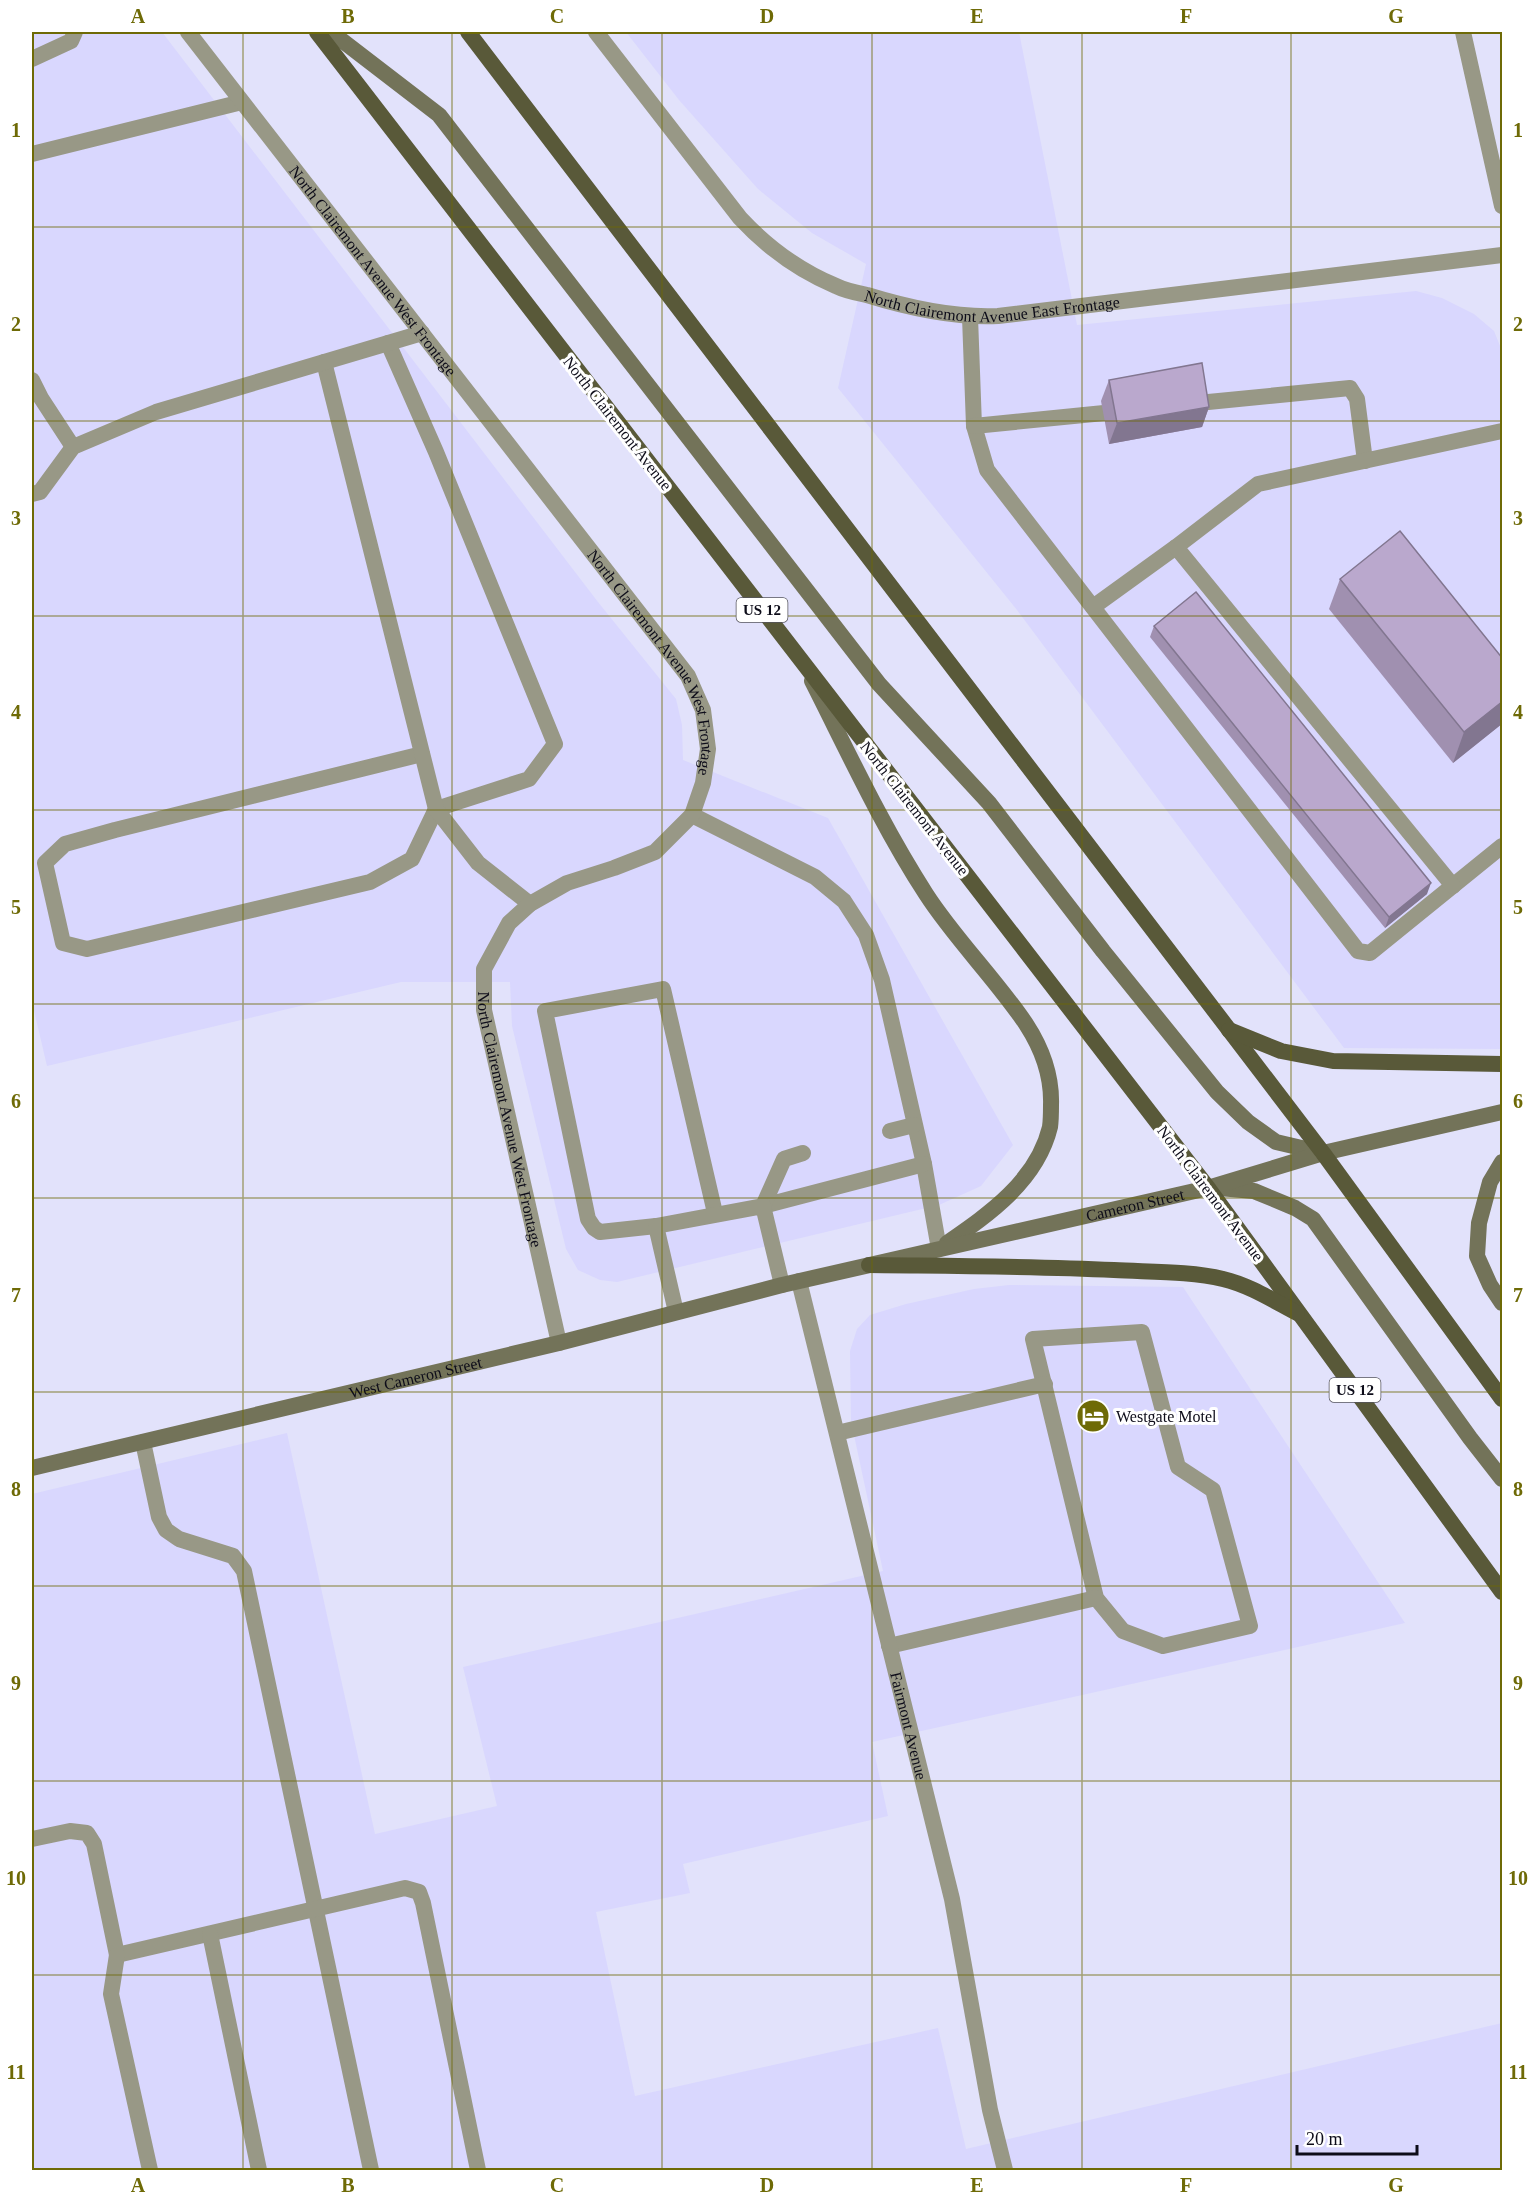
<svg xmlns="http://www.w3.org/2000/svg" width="1534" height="2202" viewBox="0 0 1534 2202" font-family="'Times New Roman',serif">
<rect width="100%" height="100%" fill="#e2e2fb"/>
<!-- built -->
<g fill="#d9d7fe">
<path d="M32,32H162L598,602L676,699L682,725L683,760L828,818L1013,1145L981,1186L939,1205L617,1282L600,1280L578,1270L566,1249L512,1026L510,982H401L47,1066L32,1002Z"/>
<path d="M626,32H1019L1077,325L1416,291L1442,298L1474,314L1494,331L1502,351V1049L1344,1048L1017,610L838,388L866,264L812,233L758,189L679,100Z"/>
<path d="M1009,1285L1183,1287L1405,1623L872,1742L888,1816L683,1864L690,1893L596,1912L635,2096L938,2028L966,2149L1502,2023V2170H32V1494L287,1433L375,1834L497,1806L463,1667L883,1571L851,1421L850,1351L857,1329L870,1315L906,1304L974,1289Z"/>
</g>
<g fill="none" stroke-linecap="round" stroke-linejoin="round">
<!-- service -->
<g stroke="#989886" stroke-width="16">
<path id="s1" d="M596,32L740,218C767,247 800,271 836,286C846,291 857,293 867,295C909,308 954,318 998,316L1502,255"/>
<path d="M32,59L71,41L75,32"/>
<path d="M32,154L242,102"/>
<path d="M970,317L974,426L987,470L1358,951L1370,953L1502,846"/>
<path d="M388,343L436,452L555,744L529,779L436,809L412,859L370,882L87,949L63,943L45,863L65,844L115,830L422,754"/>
<path d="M324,362L436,809L478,863L530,904"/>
<path d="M32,380L41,398L73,447"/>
<path d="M1198,403L1350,388L1357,399L1365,461"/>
<path d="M974,426L1104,413"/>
<path d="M32,494L40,492L73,447L156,412L422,333"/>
<path d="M1093,607L1176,547"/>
<path d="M692,815L815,877L844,901L866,935L882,980L924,1164L939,1249"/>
<path d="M1453,886L1176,547L1258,484L1502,431"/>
<path d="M890,1131L914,1125"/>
<path d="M763,1206L924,1164"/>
<path d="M763,1206L784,1159L803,1153"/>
<path d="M656,1226L600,1232L594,1228L588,1219L545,1011L663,989L715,1213"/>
<path d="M676,1312L656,1226L763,1206L782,1285"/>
<path d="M1142,1332L1178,1467L1213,1490L1250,1626L1163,1646L1123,1631L1096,1598L1033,1339Z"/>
<path d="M837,1433L1045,1384"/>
<path d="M143,1442L159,1517L166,1530L179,1539L233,1556L244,1571L371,2170"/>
<path d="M889,1646L1096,1598"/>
<path d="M32,1839L70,1831L87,1833L94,1844L117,1955L405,1888L419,1892L423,1903L478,2170"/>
<path d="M210,1934L259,2170"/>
<path d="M117,1955L111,1994L150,2170"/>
</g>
<!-- minor -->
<g stroke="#989886" stroke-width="16">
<path id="s2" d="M188,32L688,676L703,710L708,749L703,783L692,815L655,852L614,868L567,883L530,904L509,923L484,969V1010L559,1343"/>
<path d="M1463,32L1502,206"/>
<path id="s3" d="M799,1281L952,1899L990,2110L1005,2170"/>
</g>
<!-- secondary -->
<g stroke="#737359" stroke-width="16">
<path d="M331,32L439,115L879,684L989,803L1103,951L1217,1092L1248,1122L1276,1142L1323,1153"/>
<path d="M812,681C848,752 882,826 926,894C955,939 995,978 1026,1024C1041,1047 1052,1076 1051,1105C1051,1112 1051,1120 1050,1127C1037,1181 989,1214 947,1243"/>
<path d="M1502,1162L1490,1182L1479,1223L1477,1256L1490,1285L1502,1303"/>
<path d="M1219,1188L1254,1191L1295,1208L1313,1219L1470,1438L1502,1479"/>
<path id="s4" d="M32,1468L559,1343L782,1285L1208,1188L1323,1153L1502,1112"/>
</g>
<!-- primary -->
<g stroke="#595939" stroke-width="16">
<path d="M317,32L1208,1188L1502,1592"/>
<path d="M468,32L1323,1153L1502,1399"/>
<path d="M1229,1030L1281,1051L1333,1061L1502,1064"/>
<path d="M869,1265C951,1266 1032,1266 1114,1270C1148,1272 1191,1271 1223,1279C1249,1285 1274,1301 1297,1313"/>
</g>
</g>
<!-- wall -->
<g fill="#a090b0">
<path d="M1109,380L1209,407L1202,427L1109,444L1101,401Z"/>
<path d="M1340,579L1503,659V723L1453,763L1329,609Z"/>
<path d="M1154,626L1427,894L1385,928L1150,637Z"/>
</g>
<!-- shaded-wall -->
<g fill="#827690">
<path d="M1209,407L1202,427L1109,444L1117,423Z"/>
<path d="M1503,701V723L1453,763L1464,732Z"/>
<path d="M1431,883L1427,894L1385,928L1389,917Z"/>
</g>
<!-- building -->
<g fill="#baa8cd" stroke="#827690" stroke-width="1.5">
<path d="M1202,363L1209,407L1117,423L1109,380Z"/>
<path d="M1400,531L1503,659V701L1464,732L1340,579Z"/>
<path d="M1196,592L1431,883L1389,917L1154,626Z"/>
</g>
<!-- grid -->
<path fill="none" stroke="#6e6a06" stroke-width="1.5" stroke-opacity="0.55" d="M243,32V2170M452,32V2170M662,32V2170M872,32V2170M1082,32V2170M1291,32V2170M32,227H1502M32,421H1502M32,616H1502M32,810H1502M32,1004H1502M32,1198H1502M32,1392H1502M32,1586H1502M32,1781H1502M32,1975H1502"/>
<!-- icons -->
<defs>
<symbol id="hotel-disc" viewBox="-11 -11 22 22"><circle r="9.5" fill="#6e6a06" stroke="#fff"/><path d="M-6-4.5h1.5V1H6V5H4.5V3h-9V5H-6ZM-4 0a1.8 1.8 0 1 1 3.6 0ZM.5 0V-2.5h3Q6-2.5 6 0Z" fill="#fff"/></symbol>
</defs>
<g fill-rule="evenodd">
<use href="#hotel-disc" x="1074" y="1397" width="38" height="38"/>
</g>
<g text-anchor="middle" stroke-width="6" stroke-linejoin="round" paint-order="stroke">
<!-- shield labels -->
<g fill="#fff" stroke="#56555e" stroke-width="1.5">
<rect x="736.5" y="598" width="51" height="24" rx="4.5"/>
<rect x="1329.5" y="1378" width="51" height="24" rx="4.5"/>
</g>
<g font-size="15" font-weight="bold" fill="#0d0c19">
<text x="762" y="615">US 12</text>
<text x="1355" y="1395">US 12</text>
</g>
<!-- street labels -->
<g font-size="16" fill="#0d0c19" stroke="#fff">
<text dy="6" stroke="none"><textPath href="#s2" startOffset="302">North Clairemont Avenue West Frontage</textPath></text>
<text dy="6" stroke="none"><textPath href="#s1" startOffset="513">North Clairemont Avenue East Frontage</textPath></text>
<text transform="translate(618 423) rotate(52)" y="6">North Clairemont Avenue</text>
<text dy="6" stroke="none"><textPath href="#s2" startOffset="788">North Clairemont Avenue West Frontage</textPath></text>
<text transform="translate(915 808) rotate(52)" y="6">North Clairemont Avenue</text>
<text dy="6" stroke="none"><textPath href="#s2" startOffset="1382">North Clairemont Avenue West Frontage</textPath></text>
<text transform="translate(1211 1193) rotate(53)" y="6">North Clairemont Avenue</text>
<text dy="6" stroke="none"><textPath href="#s4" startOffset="1134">Cameron Street</textPath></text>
<text dy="6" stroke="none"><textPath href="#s4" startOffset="394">West Cameron Street</textPath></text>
<text dy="6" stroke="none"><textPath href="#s3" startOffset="458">Fairmont Avenue</textPath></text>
</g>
<!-- poi labels -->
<g font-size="16" fill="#0d0c19" stroke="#fff" text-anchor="start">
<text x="1116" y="1422">Westgate Motel</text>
</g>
</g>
<!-- border -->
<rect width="1534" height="2202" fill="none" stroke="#ffffff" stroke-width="66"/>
<!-- scale -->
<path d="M1297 2145v9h120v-9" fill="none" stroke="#0d0c19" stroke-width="3"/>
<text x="1306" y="2145" font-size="18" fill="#0d0c19" stroke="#ffffff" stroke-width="4.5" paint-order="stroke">20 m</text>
<rect x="33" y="33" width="1468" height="2136" fill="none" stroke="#6e6a06" stroke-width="2"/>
<g font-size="20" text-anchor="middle" font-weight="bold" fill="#6e6a06">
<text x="138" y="23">A</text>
<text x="348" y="23">B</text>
<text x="557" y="23">C</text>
<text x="767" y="23">D</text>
<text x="977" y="23">E</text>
<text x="1186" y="23">F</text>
<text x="1396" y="23">G</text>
<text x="16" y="137">1</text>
<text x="1518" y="137">1</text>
<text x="16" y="331">2</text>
<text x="1518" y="331">2</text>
<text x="16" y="525">3</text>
<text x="1518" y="525">3</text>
<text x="16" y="719">4</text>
<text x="1518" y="719">4</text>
<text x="16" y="914">5</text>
<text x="1518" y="914">5</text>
<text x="16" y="1108">6</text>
<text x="1518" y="1108">6</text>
<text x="16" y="1302">7</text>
<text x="1518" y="1302">7</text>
<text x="16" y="1496">8</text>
<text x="1518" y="1496">8</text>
<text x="16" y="1690">9</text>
<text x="1518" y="1690">9</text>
<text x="16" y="1885">10</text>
<text x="1518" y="1885">10</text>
<text x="16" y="2079">11</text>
<text x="1518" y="2079">11</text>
<text x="138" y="2192">A</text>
<text x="348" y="2192">B</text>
<text x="557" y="2192">C</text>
<text x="767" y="2192">D</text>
<text x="977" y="2192">E</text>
<text x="1186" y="2192">F</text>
<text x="1396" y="2192">G</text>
</g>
</svg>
